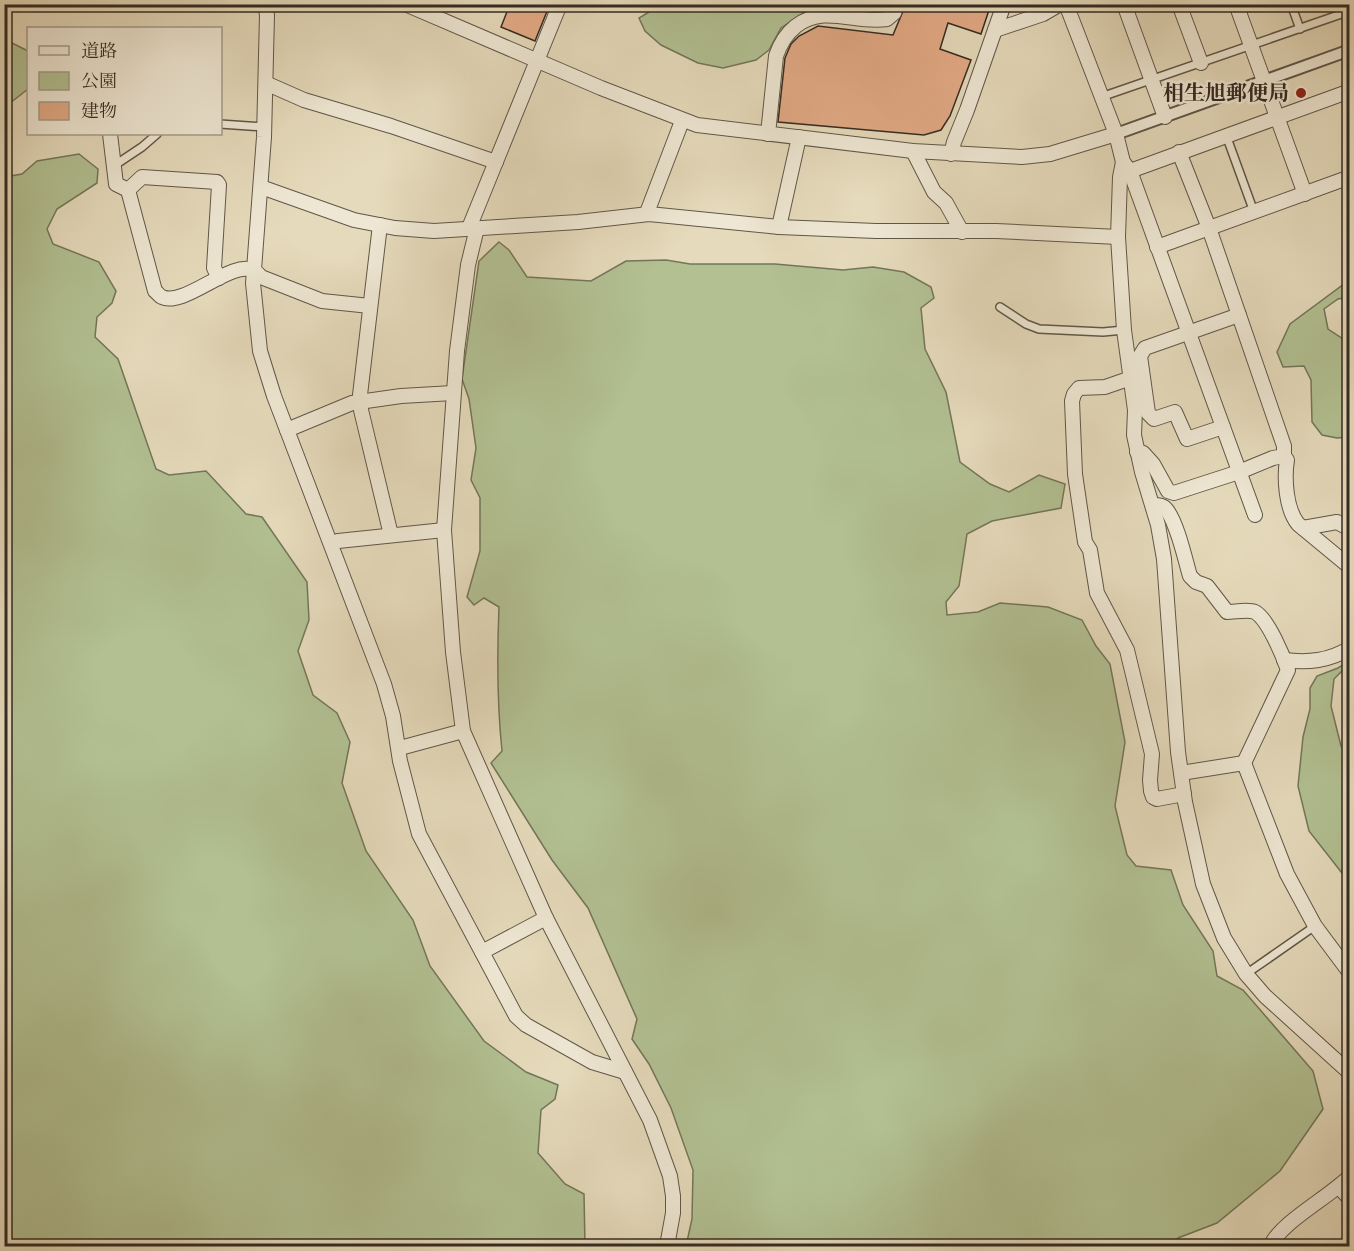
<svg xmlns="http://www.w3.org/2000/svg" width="1354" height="1251" viewBox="0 0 1354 1251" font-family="'IM FELL French Canon','Noto Serif JP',serif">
<rect width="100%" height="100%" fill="#e5dabb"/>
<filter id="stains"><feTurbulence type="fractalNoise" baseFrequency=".00333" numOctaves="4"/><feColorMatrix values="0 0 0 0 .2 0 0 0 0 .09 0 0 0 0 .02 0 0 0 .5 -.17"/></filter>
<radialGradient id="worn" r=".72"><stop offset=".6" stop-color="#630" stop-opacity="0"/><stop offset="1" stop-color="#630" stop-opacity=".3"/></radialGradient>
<!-- green -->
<g fill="#b2c092" stroke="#73765a" stroke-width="1.5">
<path d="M649,5H808L802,14L781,28L769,50L756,60L723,68L698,63L661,45L645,31L639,18L649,12Z"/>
<path d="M4,39L28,51V89L5,107Z"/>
<path d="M79,154L98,169L97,183L57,209L47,229L53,244L99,262L116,291L112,303L97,317L95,337L118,359L156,469L169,475L206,471L246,514L262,517L307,582L309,620L298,651L313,695L337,713L350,742L342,783L366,851L413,920L430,966L484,1041L526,1072L558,1085L555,1099L541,1110L538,1153L565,1184L584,1194L585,1246H5V177L22,174L37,161Z"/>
<path d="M499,242L509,250L527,277L591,281L626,261L666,260L690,264H775L843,270L873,267L904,272L931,287L934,298L921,308L925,349L946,392L960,462L990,484L1009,492L1039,475L1065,484L1061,508L992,521L967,534L959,586L946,602L947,615L978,612L1000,603L1048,607L1082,620L1096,646L1110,664L1125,742L1115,806L1127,855L1136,866L1171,870L1183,905L1213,951L1217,976L1243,990L1313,1071L1323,1109L1280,1171L1217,1223L1178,1238L1171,1246H686L692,1219L693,1170L671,1108L649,1064L632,1039L637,1019L588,908L552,860L491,763L502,751C497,703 497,655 499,607L484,598L474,605L467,597L480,551V498L471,480L476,448L469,399L462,379L479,261Z"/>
<path d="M1349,283V297L1338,299L1324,309L1328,329L1349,343V437L1337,438L1322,435L1312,422L1311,380L1304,366L1283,367L1277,352L1290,324L1344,284Z"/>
<path d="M1349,661V668L1343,670L1334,679L1331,706L1341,746L1349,754V882L1309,831L1298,786L1303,737L1310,709V688L1317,676L1338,668Z"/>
</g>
<!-- building -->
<g fill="#e2aa85" stroke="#342b23" stroke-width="1.5">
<path d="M510,4H550L535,41L501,27Z"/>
<path d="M906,4H991L981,34L948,23L940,49L971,60L950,116L941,130L924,135L778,122L785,58L791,44L799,36L818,26L893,35Z"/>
</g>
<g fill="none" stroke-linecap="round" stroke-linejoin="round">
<defs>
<g id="service">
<path d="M1291,4L1300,29"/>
<path d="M1101,97L1350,11"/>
<path d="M220,124L265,127"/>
<path d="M1226,135L1254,212"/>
<path d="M115,165L142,147L157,134"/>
<path d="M1000,307L1026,324L1039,329L1103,332L1124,330"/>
<path d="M1246,974L1315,926"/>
</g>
<path id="pedestrian" d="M1116,134L1350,50"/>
<g id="minor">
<path d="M265,4L267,15L264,137L253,283L260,351L274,396L384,684L393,716L400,761L419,834L516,1016L526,1025L592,1062L625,1072"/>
<path d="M405,4L601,88L697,125L913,151L1022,157L1050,154L1116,134"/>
<path d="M1066,4L1116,134L1123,162L1130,171L1255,515"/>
<path d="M1124,4L1165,117"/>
<path d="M1179,4L1201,63"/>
<path d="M1236,4L1305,194"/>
<path d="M995,30L1043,14L1060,4"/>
<path d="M266,85H270L304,100L391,126L496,162"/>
<path d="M110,134L116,184L128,190L142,177L217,182L219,185L214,268L219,278"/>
<path d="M768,134L776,56C780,44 786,34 796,26C825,4 854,24 887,19L894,13L897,4"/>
<path d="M913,151L934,192L946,203L962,232"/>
<path d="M951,154L954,142L967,110L1004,4"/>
<path d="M1123,162L1120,177L1118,237L1124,330L1135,410L1134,435L1142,472L1158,525L1164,559L1178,752L1185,802L1203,884L1224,938L1246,974L1265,996L1350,1073"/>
<path d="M1130,171L1350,91"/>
<path d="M261,187L354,220L395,228L434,231L578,222L649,214L779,227L876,231H996L1118,237"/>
<path d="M128,190L155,291C158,293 159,296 162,297C184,308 233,258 254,271C257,272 259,275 261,277L322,301L370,306"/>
<path d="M649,214L648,210L682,121"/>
<path d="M380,225L360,395L361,410L391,535"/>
<path d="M779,227L799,137"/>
<path d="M469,228L560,4"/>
<path d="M477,228L468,265L457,351L444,530L453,652L463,731L546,918L650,1120L670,1176L673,1196V1213L667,1246"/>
<path d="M1157,247L1350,177"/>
<path d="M1131,378L1105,387L1079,388L1074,394L1072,401L1075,474L1085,542L1090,550L1097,593L1127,650L1152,754L1150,780L1151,791L1153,797L1157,799L1184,794"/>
<path d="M1223,427L1187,439L1175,412L1154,419L1148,413L1140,356L1145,348L1239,315"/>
<path d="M287,430L352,403L401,396L453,393"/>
<path d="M1137,452L1143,453L1153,464L1168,491L1174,493L1239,472L1273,458L1284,456V446L1209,228L1179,152"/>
<path d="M1284,456L1287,460C1284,479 1286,509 1298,524L1350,567"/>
<path d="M1153,505C1158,505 1163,505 1166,509C1177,522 1185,559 1190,576L1196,582L1207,586L1227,612C1235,612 1248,609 1255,612C1268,619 1283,656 1288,670L1244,763"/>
<path d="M1303,528L1337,522L1350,529"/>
<path d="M331,543L338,541L444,530"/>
<path d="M1284,660C1308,663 1329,661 1350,648"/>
<path d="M400,748L463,731"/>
<path d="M1181,773L1244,763L1287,874L1315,926L1350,973"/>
<path d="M482,952L546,918"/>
<path d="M1339,1187L1350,1199"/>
<path d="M1271,1246C1278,1224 1331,1196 1350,1176"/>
</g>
</defs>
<!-- service casing -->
<use href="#service" stroke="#605749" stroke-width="10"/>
<!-- pedestrian casing -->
<use href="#pedestrian" stroke="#605749" stroke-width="14"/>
<!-- minor casing -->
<use href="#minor" stroke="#605749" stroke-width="16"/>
<!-- service -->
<use href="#service" stroke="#eee7d3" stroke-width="7"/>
<!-- pedestrian -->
<use href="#pedestrian" stroke="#eee7d3" stroke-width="10"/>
<!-- minor -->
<use href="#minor" stroke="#eee7d3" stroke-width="14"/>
</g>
<!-- markers -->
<circle fill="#8f2418" stroke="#eee7d3" stroke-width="2" cx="1301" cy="93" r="6"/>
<g text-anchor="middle" stroke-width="5" stroke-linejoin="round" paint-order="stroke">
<!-- poi labels -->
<g font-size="21" font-weight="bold" fill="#342b23" stroke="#eee7d3" text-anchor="end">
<text x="1289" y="100">相生旭郵便局</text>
</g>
</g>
<!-- margin -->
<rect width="1354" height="1251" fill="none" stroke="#e5dabb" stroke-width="24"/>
<rect x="6" y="6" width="1342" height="1239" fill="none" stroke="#342b23" stroke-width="3"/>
<rect x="12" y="12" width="1330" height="1227" fill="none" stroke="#342b23" stroke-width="1.5"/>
<!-- legend -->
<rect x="27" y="27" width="195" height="108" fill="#eee7d3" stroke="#a49c8d" stroke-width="1.5"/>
<rect x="39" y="46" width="30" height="9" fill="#eee7d3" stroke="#a49c8d" stroke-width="1.5"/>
<text x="81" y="57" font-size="18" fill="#342b23">道路</text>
<rect x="39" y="72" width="30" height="18" fill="#b2c092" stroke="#a49c8d" stroke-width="1.5"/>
<text x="81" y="87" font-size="18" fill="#342b23">公園</text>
<rect x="39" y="102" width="30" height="18" fill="#e2aa85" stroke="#a49c8d" stroke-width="1.5"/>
<text x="81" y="117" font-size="18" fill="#342b23">建物</text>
<rect width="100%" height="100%" filter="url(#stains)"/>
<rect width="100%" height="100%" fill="url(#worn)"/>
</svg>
